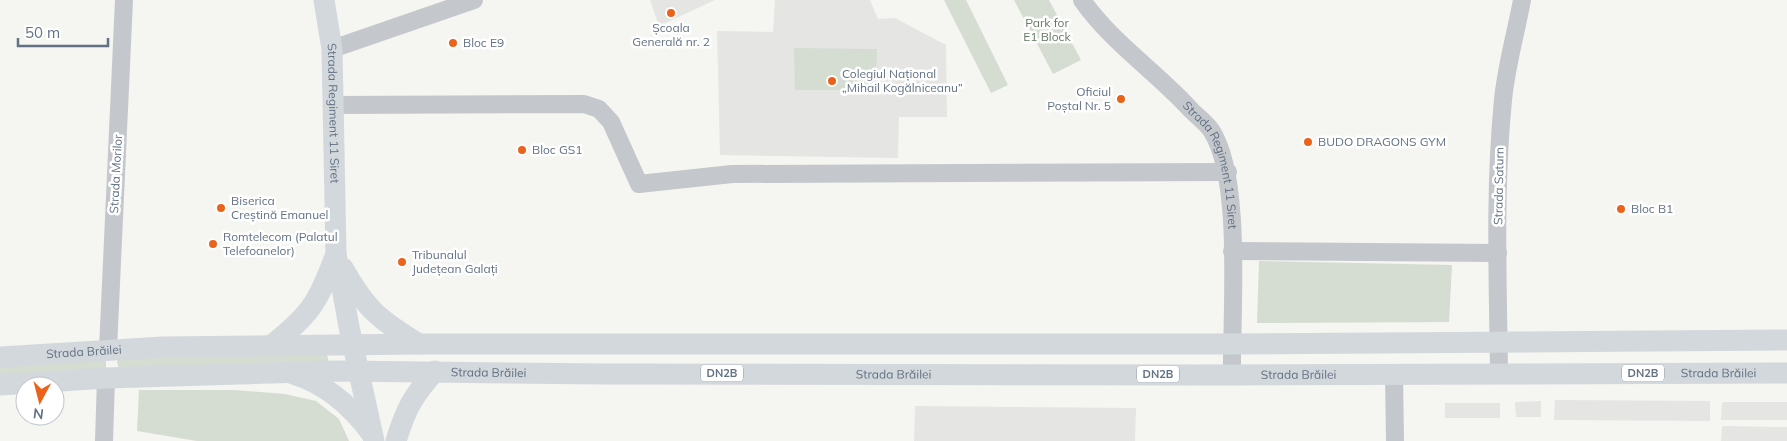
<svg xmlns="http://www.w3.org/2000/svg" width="1787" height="441" viewBox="0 0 1787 441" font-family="Mulish,sans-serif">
<rect width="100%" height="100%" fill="#f5f5f1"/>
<!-- built -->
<g fill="#e5e6e4">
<path d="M650,0H715L659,26Z"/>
<path d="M775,0H870L878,19L895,18L946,45L947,117H899L898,158L720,155L717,31L773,32Z"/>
<path d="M1555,400L1710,401V421L1554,420Z"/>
<path d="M1541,401V417H1516L1515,402Z"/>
<path d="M1722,402H1787V420H1721Z"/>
<rect x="1445" y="403" width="55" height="15"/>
<path d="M915,406L1136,408L1135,441H914Z"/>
<path d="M1722,426L1787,427V441H1721Z"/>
</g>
<!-- green -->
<g fill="#d5dcd2">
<path d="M944,0H966L1008,85L991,93Z"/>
<path d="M1014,0H1049L1081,60L1053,74Z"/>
<path d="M794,48L877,49L876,90H795Z"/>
<path d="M1259,261L1452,265L1449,322L1257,323Z"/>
<path d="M327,355L329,363L119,369L117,362L120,357Z"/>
<path d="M106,357V368L0,375V362Z"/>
<path d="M139,390H234L285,394L316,401L339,419L349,441H197L137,431Z"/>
</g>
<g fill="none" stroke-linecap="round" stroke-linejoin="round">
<!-- minor -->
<g stroke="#c4c7cb" stroke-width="18">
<path id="s1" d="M1082,0C1112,43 1158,73 1192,111C1198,117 1206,123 1211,130C1243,178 1231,314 1232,375"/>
<path d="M332,49L474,0"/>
<path d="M333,105L584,104L599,109L611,122L639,184L732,174L1228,172"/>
<path d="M1232,251L1498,253"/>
<path d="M108,349L124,0"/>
<path d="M1499,373C1498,283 1494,191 1503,100C1506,67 1516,33 1522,0"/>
<path d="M1394,374L1395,441"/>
<path d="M104,441L106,378"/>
</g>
<!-- major -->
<g stroke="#d3d8dc" stroke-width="21">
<path id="s2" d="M324,0L332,49L336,254L349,327L374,441"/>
<path d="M343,268C366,309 378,319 419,344"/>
<path d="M272,345C312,313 318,302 336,254"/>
<path id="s3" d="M0,357L163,347L419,344H1231L1787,340"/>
<path d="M293,374C326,384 351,406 371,433"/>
<path id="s4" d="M0,385L106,378L338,371L606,374L1232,375L1787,373"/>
<path d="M396,441C406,408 413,396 435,371"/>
</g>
</g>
<!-- markers -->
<g fill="#eb621b" stroke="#fff" stroke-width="2">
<circle cx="671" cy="13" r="5"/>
<circle cx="453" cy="43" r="5"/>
<circle cx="832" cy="81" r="5"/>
<circle cx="1121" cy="99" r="5"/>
<circle cx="1308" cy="142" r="5"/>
<circle cx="522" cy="150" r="5"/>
<circle cx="221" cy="208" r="5"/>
<circle cx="1621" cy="209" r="5"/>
<circle cx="213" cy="244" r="5"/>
<circle cx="402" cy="262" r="5"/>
</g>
<g text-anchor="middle" stroke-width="5" stroke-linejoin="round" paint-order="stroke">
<!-- shield labels -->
<g fill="#fff" stroke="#919ca9" stroke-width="1">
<rect x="701" y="364.5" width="42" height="17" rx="4"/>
<rect x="1622" y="364.5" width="42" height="17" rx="4"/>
<rect x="1137" y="365.5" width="42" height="17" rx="4"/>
</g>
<g font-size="11" font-weight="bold" fill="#627184">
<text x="722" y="377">DN2B</text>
<text x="1643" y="377">DN2B</text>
<text x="1158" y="378">DN2B</text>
</g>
<!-- park labels -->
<g font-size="12" fill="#647a62" stroke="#fff">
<text x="1047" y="27">Park for<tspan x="1047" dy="14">E1 Block</tspan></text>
</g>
<!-- poi labels -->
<g font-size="12" fill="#627184" stroke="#fff" text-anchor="start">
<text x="671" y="32" text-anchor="middle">Școala<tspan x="671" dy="14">Generală nr. 2</tspan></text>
<text x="463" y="47">Bloc E9</text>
<text x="842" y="78">Colegiul Național<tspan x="842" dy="14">„Mihail Kogălniceanu”</tspan></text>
<text x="1111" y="96" text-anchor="end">Oficiul<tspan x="1111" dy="14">Poștal Nr. 5</tspan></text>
<text x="1318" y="146">BUDO DRAGONS GYM</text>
<text x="532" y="154">Bloc GS1</text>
<text x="231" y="205">Biserica<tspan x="231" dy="14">Creștină Emanuel</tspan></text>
<text x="1631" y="213">Bloc B1</text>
<text x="223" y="241">Romtelecom (Palatul<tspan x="223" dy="14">Telefoanelor)</tspan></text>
<text x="412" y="259">Tribunalul<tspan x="412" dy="14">Județean Galați</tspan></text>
</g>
<!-- street labels -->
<g font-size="12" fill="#627184" stroke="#fff">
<text dy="4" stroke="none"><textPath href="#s2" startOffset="114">Strada Regiment 11 Siret</textPath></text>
<text dy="4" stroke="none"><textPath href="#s1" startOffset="216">Strada Regiment 11 Siret</textPath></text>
<text transform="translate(116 174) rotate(-87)" y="4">Strada Morilor</text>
<text transform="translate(1499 186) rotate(-89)" y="4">Strada Saturn</text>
<text dy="4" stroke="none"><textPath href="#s3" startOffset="84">Strada Brăilei</textPath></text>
<text dy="4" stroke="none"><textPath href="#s4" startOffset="489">Strada Brăilei</textPath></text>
<text dy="4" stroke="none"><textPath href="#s4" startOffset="894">Strada Brăilei</textPath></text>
<text dy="4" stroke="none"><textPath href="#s4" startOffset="1719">Strada Brăilei</textPath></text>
<text dy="4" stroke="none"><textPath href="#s4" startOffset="1299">Strada Brăilei</textPath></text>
</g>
</g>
<!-- north arrow -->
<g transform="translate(40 401) rotate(187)"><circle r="24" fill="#ffffff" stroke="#c0c6ce"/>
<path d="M0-4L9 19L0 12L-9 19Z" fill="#eb621b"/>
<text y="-8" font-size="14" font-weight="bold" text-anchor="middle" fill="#627184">N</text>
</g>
<!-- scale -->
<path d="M18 38v8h90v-8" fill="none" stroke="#627184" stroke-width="2.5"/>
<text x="25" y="38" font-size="15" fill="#627184" stroke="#ffffff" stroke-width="4" paint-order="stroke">50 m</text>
</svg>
